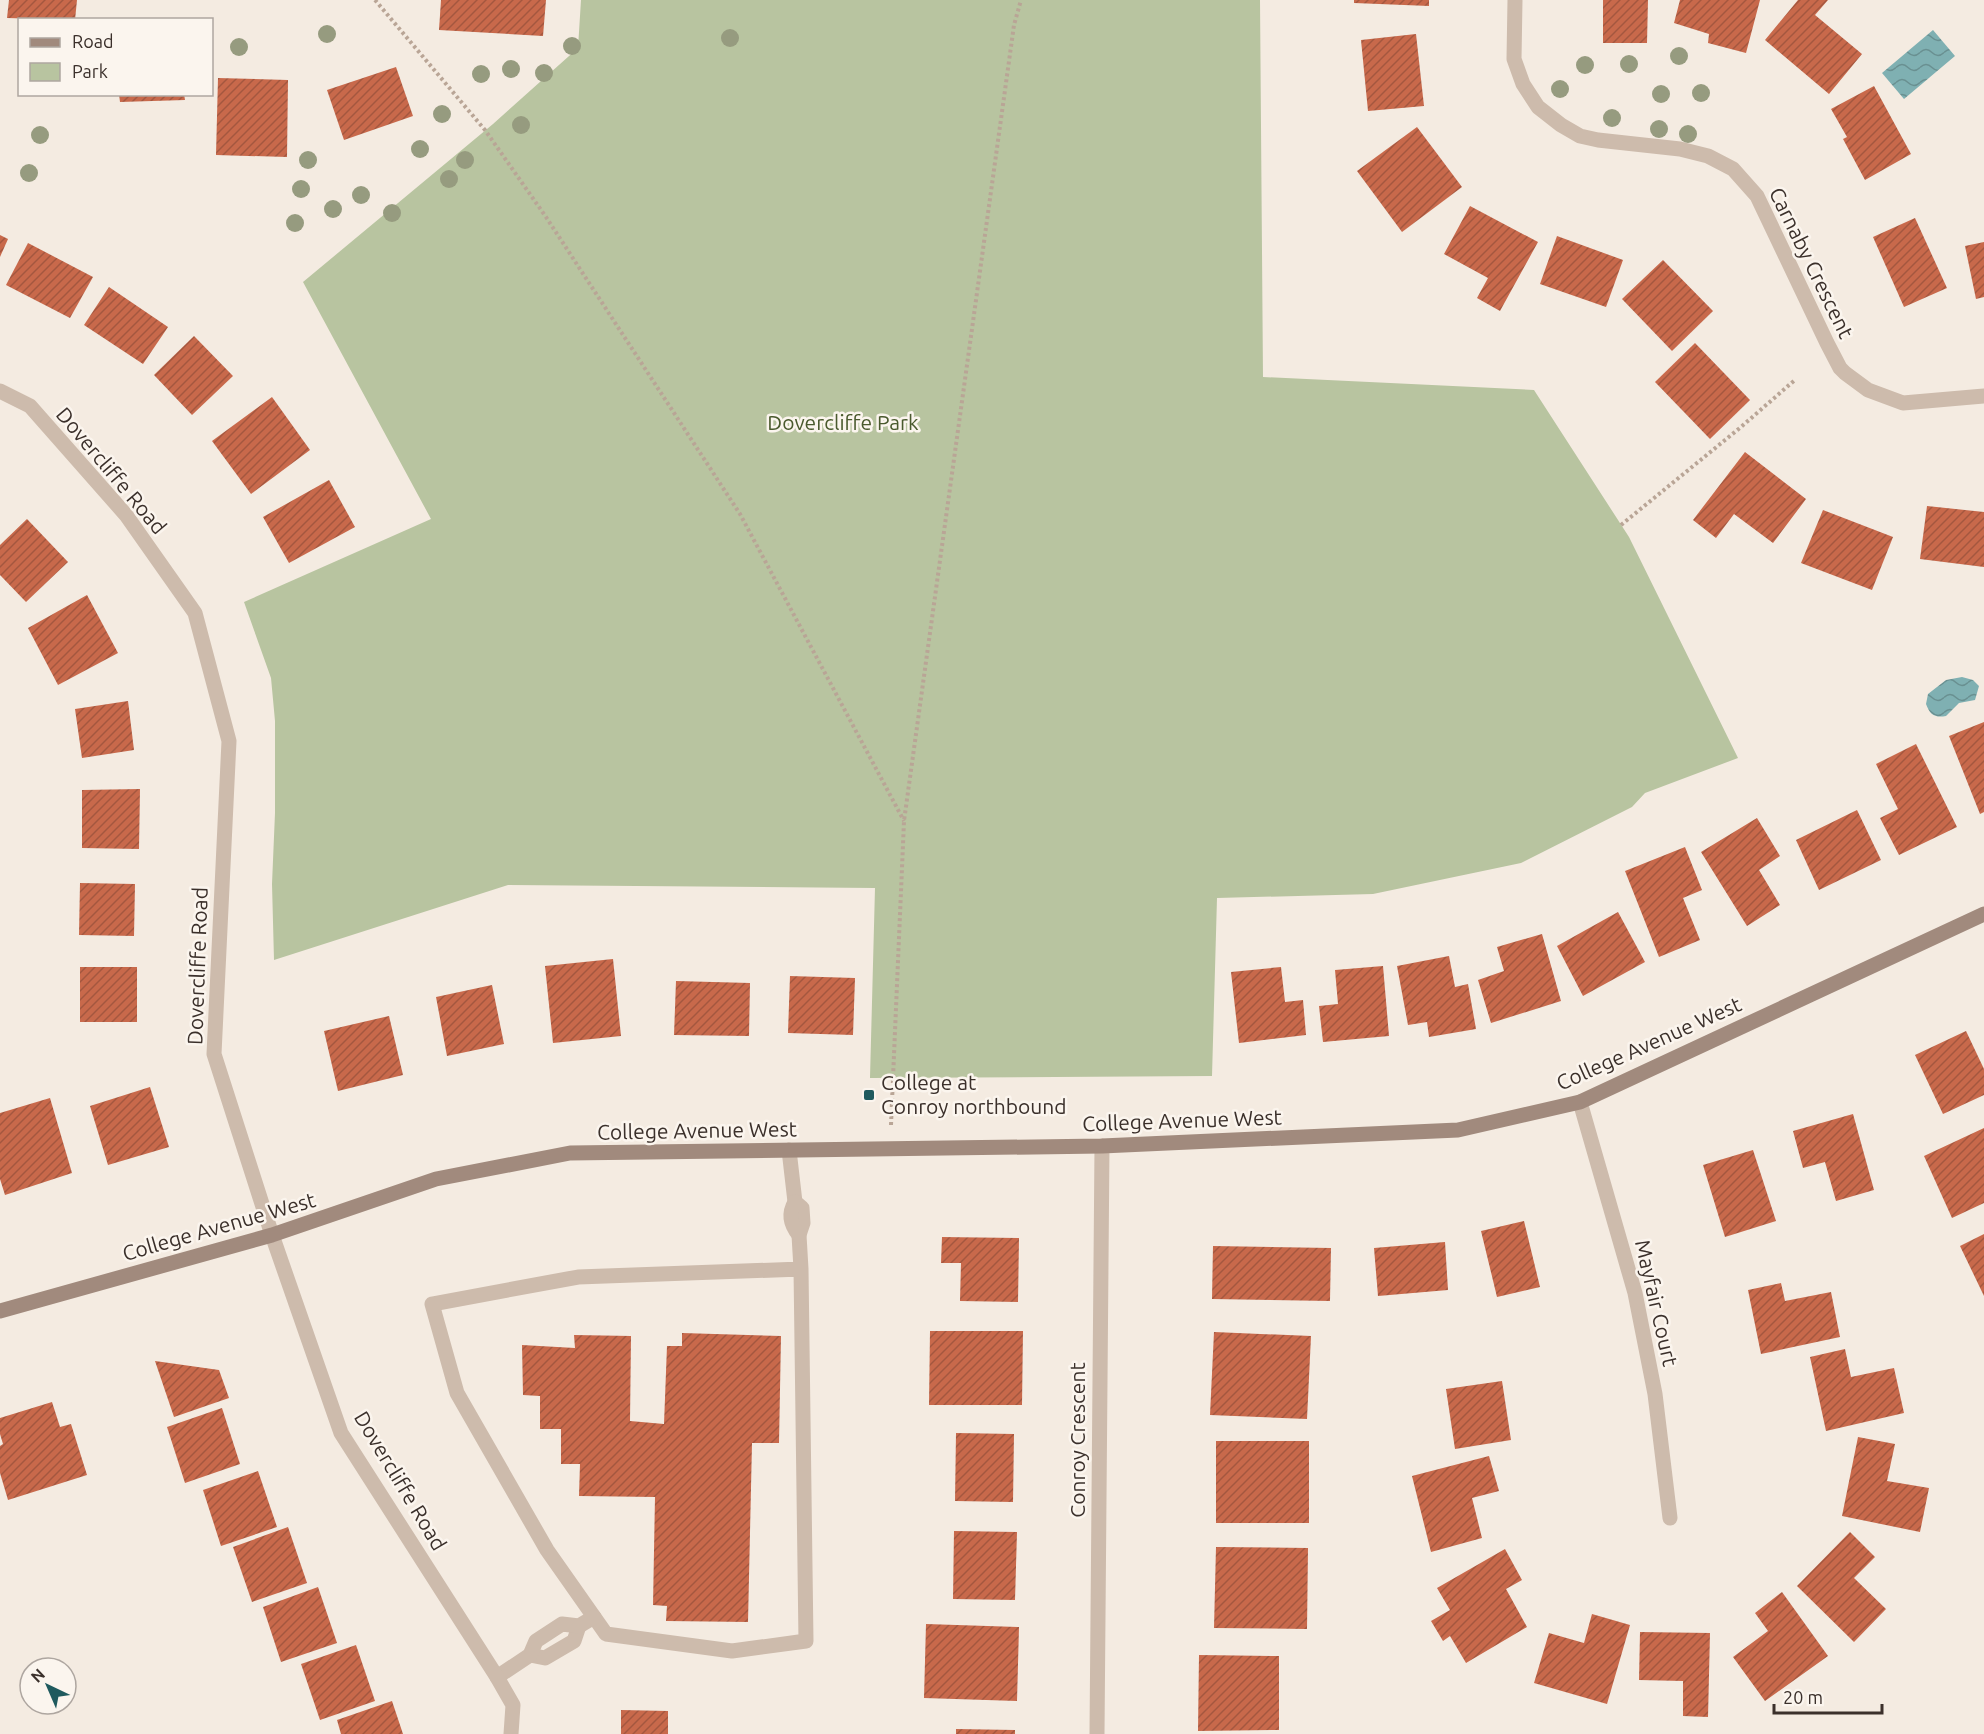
<svg xmlns="http://www.w3.org/2000/svg" width="1984" height="1734" viewBox="0 0 1984 1734" font-family="Ubuntu,sans-serif">
<defs>
<pattern id="water-waves" width="16" height="10" patternUnits="userSpaceOnUse" patternTransform="scale(1.5)"><rect width="16" height="10" fill="#7fb0b2"/><path d="M0 5q4-4 8 0t8 0" fill="none" stroke="#699091"/></pattern>
<pattern id="building-hatch" width="6" height="6" patternUnits="userSpaceOnUse" patternTransform="scale(1.5)"><rect width="6" height="6" fill="#c8694b"/><path d="M-1 1l2-2M0 6l6-6M5 7l2-2" fill="none" stroke="#a4573f"/></pattern>
</defs>
<rect width="100%" height="100%" fill="#f4ebe1"/>
<!-- green -->
<path fill="#b8c4a0" d="M581,0H1260L1263,377L1534,390L1629,537L1738,758L1645,793L1632,807L1521,863L1373,894L1217,898L1212,1076L870,1078L875,888L508,885L274,960L272,884L275,813V721L271,678L244,602L431,519L303,282L493,124L578,48Z"/>
<!-- water -->
<g fill="url(#water-waves)">
<path d="M1933,30L1955,56L1904,99L1882,73Z"/>
<path d="M1962,677L1973,680L1979,686L1975,700L1959,703L1946,716C1935,718 1930,715 1926,704L1928,694L1946,680Z"/>
</g>
<!-- building -->
<g fill="url(#building-hatch)">
<path d="M9,0H77L75,20L7,18Z"/>
<path d="M441,0H546L543,36L439,30Z"/>
<path d="M1354,0H1429V6L1354,3Z"/>
<path d="M1603,0H1648L1647,43H1603Z"/>
<path d="M1680,0H1760L1746,53L1708,43L1709,34L1674,23Z"/>
<path d="M1798,0H1828L1815,15L1862,54L1829,94L1765,40Z"/>
<path d="M1416,34L1424,106L1368,111L1361,40Z"/>
<path d="M396,67L413,116L344,140L327,90Z"/>
<path d="M218,78L288,80L287,157L216,155Z"/>
<path d="M1874,86L1911,154L1865,180L1843,139L1847,137L1831,109Z"/>
<path d="M119,94H184L185,100L120,102Z"/>
<path d="M1417,127L1462,187L1402,232L1357,171Z"/>
<path d="M1470,206L1538,242L1500,311L1477,298L1488,278L1444,254Z"/>
<path d="M1915,218L1947,288L1904,307L1873,237Z"/>
<path d="M0,235L8,239L0,257Z"/>
<path d="M1557,236L1623,260L1606,307L1540,284Z"/>
<path d="M1984,242V297L1976,299L1965,246Z"/>
<path d="M28,243L93,277L70,318L6,285Z"/>
<path d="M1663,260L1713,311L1672,351L1622,299Z"/>
<path d="M109,287L168,327L143,364L84,325Z"/>
<path d="M194,336L233,376L192,415L154,375Z"/>
<path d="M1695,343L1750,400L1710,439L1655,382Z"/>
<path d="M272,397L310,450L251,494L212,441Z"/>
<path d="M1745,452L1806,499L1773,543L1734,514L1716,538L1693,520Z"/>
<path d="M329,480L355,527L289,563L263,517Z"/>
<path d="M1927,506L1984,512V567L1920,559Z"/>
<path d="M1823,510L1893,537L1872,590L1801,563Z"/>
<path d="M27,519L68,562L26,602L0,575V545Z"/>
<path d="M87,595L118,653L58,685L28,628Z"/>
<path d="M128,701L134,750L82,758L75,709Z"/>
<path d="M1984,722V812L1980,814L1949,736Z"/>
<path d="M1916,744L1957,827L1899,855L1880,818L1898,809L1876,764Z"/>
<path d="M140,789L139,849L82,848V790Z"/>
<path d="M1857,810L1881,860L1819,890L1796,840Z"/>
<path d="M1757,818L1780,856L1759,870L1780,905L1747,926L1701,852Z"/>
<path d="M1685,847L1702,890L1683,898L1700,940L1659,957L1625,871Z"/>
<path d="M80,883L135,884L134,936L79,935Z"/>
<path d="M1618,912L1645,962L1583,996L1557,946Z"/>
<path d="M1542,934L1561,1001L1491,1023L1478,980L1504,971L1497,947Z"/>
<path d="M1449,956L1455,987L1468,984L1476,1029L1429,1037L1427,1022L1408,1025L1397,966Z"/>
<path d="M613,959L621,1036L553,1043L545,966Z"/>
<path d="M1383,966L1389,1036L1323,1042L1319,1006L1338,1004L1335,970Z"/>
<rect x="80" y="967" width="57" height="55"/>
<path d="M1281,967L1285,1002L1303,1000L1306,1035L1239,1043L1231,972Z"/>
<path d="M790,976L855,978L853,1035L788,1033Z"/>
<path d="M676,981L750,983L749,1036L674,1035Z"/>
<path d="M492,985L504,1044L447,1056L436,997Z"/>
<path d="M389,1016L403,1075L338,1091L324,1031Z"/>
<path d="M1966,1031L1984,1069V1095L1943,1114L1915,1055Z"/>
<path d="M150,1087L169,1147L108,1165L90,1106Z"/>
<path d="M50,1098L72,1173L5,1195L0,1179V1113Z"/>
<path d="M1853,1114L1874,1190L1836,1201L1825,1162L1803,1168L1793,1131Z"/>
<path d="M1984,1128V1203L1952,1218L1924,1156Z"/>
<path d="M1753,1150L1776,1221L1725,1237L1703,1165Z"/>
<path d="M1524,1221L1540,1287L1497,1297L1481,1231Z"/>
<path d="M1984,1234V1296L1960,1246Z"/>
<path d="M942,1237L1019,1238L1018,1302L960,1301L961,1263H941Z"/>
<path d="M1445,1242L1448,1290L1378,1296L1374,1248Z"/>
<path d="M1213,1246L1331,1248L1330,1301L1212,1299Z"/>
<path d="M1781,1283L1785,1301L1831,1292L1840,1337L1761,1354L1748,1290Z"/>
<path d="M930,1331H1023L1022,1405H929Z"/>
<path d="M1214,1332L1311,1336L1307,1419L1210,1415Z"/>
<path d="M682,1333L781,1336L779,1443H752L748,1622L666,1621L667,1606L653,1605L655,1497L579,1496L580,1464H561V1429H540V1396L523,1395L522,1345L575,1348L574,1335L631,1336L630,1421L664,1424L667,1346H682Z"/>
<path d="M1845,1349L1851,1377L1894,1368L1904,1413L1826,1431L1810,1357Z"/>
<path d="M155,1361L219,1370L229,1398L174,1417Z"/>
<path d="M1502,1381L1511,1440L1455,1449L1446,1389Z"/>
<path d="M52,1402L60,1427L71,1424L87,1475L8,1500L0,1473V1446L3,1444L0,1434V1418Z"/>
<path d="M222,1408L240,1464L185,1483L167,1427Z"/>
<path d="M956,1433L1014,1434L1013,1502L955,1501Z"/>
<path d="M1858,1437L1895,1444L1887,1481L1929,1488L1920,1532L1842,1516Z"/>
<rect x="1216" y="1441" width="93" height="82"/>
<path d="M1489,1456L1499,1491L1472,1498L1482,1538L1431,1552L1412,1476Z"/>
<path d="M258,1471L277,1527L221,1546L203,1490Z"/>
<path d="M288,1527L307,1583L252,1602L233,1547Z"/>
<path d="M954,1531L1017,1532L1015,1600L953,1599Z"/>
<path d="M1850,1532L1875,1557L1854,1578L1886,1609L1854,1642L1797,1586Z"/>
<path d="M1216,1547L1308,1548L1307,1629L1214,1628Z"/>
<path d="M1505,1549L1522,1580L1506,1589L1527,1627L1466,1663L1450,1636L1443,1641L1431,1621L1450,1610L1437,1588Z"/>
<path d="M318,1587L337,1643L281,1662L263,1607Z"/>
<path d="M1782,1592L1828,1656L1765,1701L1733,1657L1768,1631L1755,1613Z"/>
<path d="M1592,1614L1630,1625L1607,1704L1534,1683L1549,1633L1584,1643Z"/>
<path d="M926,1624L1019,1627L1017,1701L924,1698Z"/>
<path d="M1640,1632L1710,1633L1708,1717L1683,1716V1681L1639,1680Z"/>
<path d="M356,1645L375,1701L320,1720L301,1664Z"/>
<path d="M1199,1655L1279,1656V1730L1198,1731Z"/>
<path d="M392,1701L403,1734H341L337,1720Z"/>
<path d="M621,1710L668,1711V1734H621Z"/>
<path d="M956,1729L1015,1730V1734H956Z"/>
</g>
<g fill="none" stroke-linecap="round" stroke-linejoin="round">
<!-- path -->
<g stroke="#b9a596" stroke-width="4" stroke-dasharray="3 3" stroke-linecap="butt">
<path d="M375,0L485,130L546,217L740,514L904,821"/>
<path d="M1621,525L1741,427L1796,379"/>
<path d="M891,1125L904,821L1014,25L1021,0"/>
</g>
<!-- lane -->
<g stroke="#cdbbac" stroke-width="15">
<path d="M789,1150L795,1202L802,1208L803,1223L799,1235L801,1269L806,1641L732,1651L606,1634L547,1550L457,1393L432,1304L578,1277L801,1269"/>
<path d="M795,1202C788,1214 790,1224 799,1235"/>
<path d="M530,1655L545,1658L574,1641L579,1626"/>
<path d="M497,1677L530,1655L536,1641L562,1624L579,1626L594,1617"/>
</g>
<!-- street -->
<g stroke="#cdbbac" stroke-width="15">
<path d="M1515,0L1514,59L1523,84L1538,107L1561,125L1580,136L1598,140L1680,149L1708,156L1733,169L1757,196L1827,343L1840,368L1845,373L1868,390L1903,403L1984,396"/>
<path d="M0,391L30,406L126,515L195,613L229,741L214,1054L272,1235L341,1433L497,1677L513,1705L511,1734"/>
<path d="M1580,1102L1635,1293L1655,1394L1670,1518"/>
<path d="M1097,1734L1102,1146"/>
</g>
<!-- secondary -->
<path stroke="#a18a7d" stroke-width="15" d="M0,1311L272,1235L436,1179L570,1153L1102,1146L1458,1130L1580,1102L1984,914"/>
</g>
<!-- trees -->
<g fill="#969b7f">
<circle cx="327" cy="34" r="9"/>
<circle cx="730" cy="38" r="9"/>
<circle cx="572" cy="46" r="9"/>
<circle cx="239" cy="47" r="9"/>
<circle cx="1679" cy="56" r="9"/>
<circle cx="1629" cy="64" r="9"/>
<circle cx="1585" cy="65" r="9"/>
<circle cx="511" cy="69" r="9"/>
<circle cx="544" cy="73" r="9"/>
<circle cx="481" cy="74" r="9"/>
<circle cx="1560" cy="89" r="9"/>
<circle cx="1701" cy="93" r="9"/>
<circle cx="1661" cy="94" r="9"/>
<circle cx="442" cy="114" r="9"/>
<circle cx="1612" cy="118" r="9"/>
<circle cx="521" cy="125" r="9"/>
<circle cx="1659" cy="129" r="9"/>
<circle cx="1688" cy="134" r="9"/>
<circle cx="40" cy="135" r="9"/>
<circle cx="420" cy="149" r="9"/>
<circle cx="308" cy="160" r="9"/>
<circle cx="465" cy="160" r="9"/>
<circle cx="29" cy="173" r="9"/>
<circle cx="449" cy="179" r="9"/>
<circle cx="301" cy="189" r="9"/>
<circle cx="361" cy="195" r="9"/>
<circle cx="333" cy="209" r="9"/>
<circle cx="392" cy="213" r="9"/>
<circle cx="295" cy="223" r="9"/>
</g>
<!-- markers -->
<rect fill="#1f5a5e" stroke="#fbf5ee" stroke-width="2" x="863" y="1089" width="12" height="12" rx="3"/>
<g text-anchor="middle" stroke-width="5" stroke-linejoin="round" paint-order="stroke">
<!-- street labels -->
<g font-size="21" fill="#3b302b" stroke="#fbf5ee">
<text transform="translate(1811 263) rotate(64)" y="7">Carnaby Crescent</text>
<text transform="translate(111 471) rotate(50)" y="7">Dovercliffe Road</text>
<text transform="translate(198 966) rotate(-88)" y="7">Dovercliffe Road</text>
<text transform="translate(1649 1044) rotate(-24)" y="7">College Avenue West</text>
<text transform="translate(1182 1121) rotate(-2)" y="7">College Avenue West</text>
<text transform="translate(697 1131) rotate(-1)" y="7">College Avenue West</text>
<text transform="translate(219 1227) rotate(-16)" y="7">College Avenue West</text>
<text transform="translate(1656 1303) rotate(77)" y="7">Mayfair Court</text>
<text transform="translate(1078 1440) rotate(-90)" y="7">Conroy Crescent</text>
<text transform="translate(400 1481) rotate(59)" y="7">Dovercliffe Road</text>
</g>
<!-- park labels -->
<g font-size="21" fill="#4a5a2e" stroke="#fbf5ee">
<text x="843" y="430">Dovercliffe Park</text>
</g>
<!-- poi labels -->
<g font-size="21" fill="#3b302b" stroke="#fbf5ee" text-anchor="start">
<text x="881" y="1090">College at<tspan x="881" dy="24">Conroy northbound</tspan></text>
</g>
</g>
<!-- legend -->
<rect x="18" y="18" width="195" height="78" fill="#fbf5ee" stroke="#aea6a0" stroke-width="1.5"/>
<rect x="30" y="38" width="30" height="9" fill="#a18a7d" stroke="#aea6a0" stroke-width="1.5"/>
<text x="72" y="48" font-size="18" fill="#3b302b">Road</text>
<rect x="30" y="63" width="30" height="18" fill="#b8c4a0" stroke="#aea6a0" stroke-width="1.5"/>
<text x="72" y="78" font-size="18" fill="#3b302b">Park</text>
<!-- north arrow -->
<g transform="translate(48 1686) rotate(316)"><circle r="28" fill="#fbf5ee" stroke="#aea6a0" stroke-width="1.5"/>
<path d="M0-4.5L10 22L0 15L-10 22Z" fill="#1f5a5e"/>
<text y="-9" font-size="16" font-weight="bold" text-anchor="middle" fill="#3b302b">N</text>
</g>
<!-- scale -->
<path d="M1774 1704v9h108v-9" fill="none" stroke="#3b302b" stroke-width="3"/>
<text x="1783" y="1704" font-size="18" fill="#3b302b" stroke="#fbf5ee" stroke-width="4.5" paint-order="stroke">20 m</text>
</svg>
